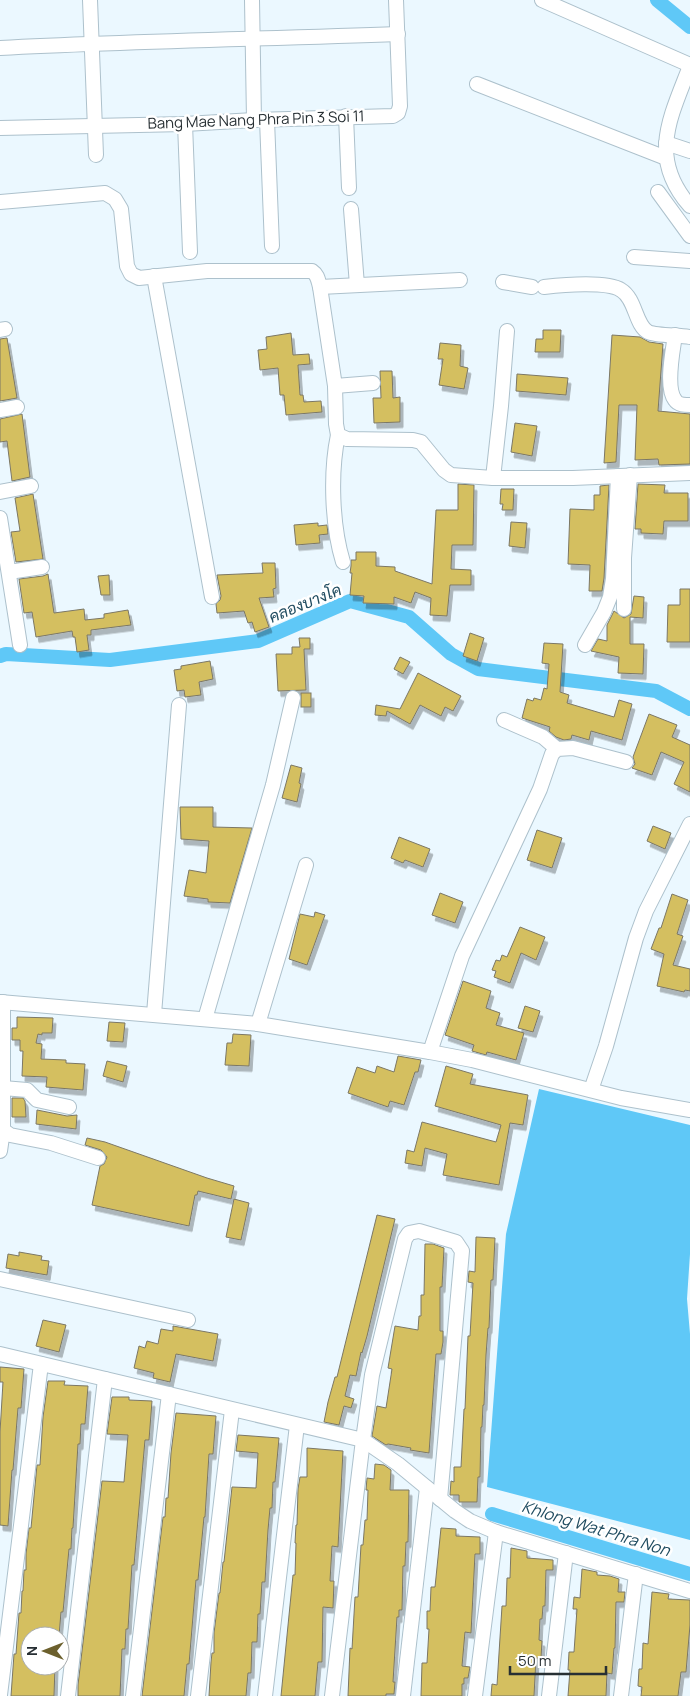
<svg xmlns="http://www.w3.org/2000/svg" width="690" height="1696" viewBox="0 0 690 1696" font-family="Manrope,Sarabun,sans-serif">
<defs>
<filter id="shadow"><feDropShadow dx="3" dy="5.5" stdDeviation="0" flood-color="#0004"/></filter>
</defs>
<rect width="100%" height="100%" fill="#ebf8ff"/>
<!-- water -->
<path fill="#5fc8f7" d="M539,1089L690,1125V1254L687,1299L690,1334V1540L487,1487L506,1234Z"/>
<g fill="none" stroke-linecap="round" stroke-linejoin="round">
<!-- canal -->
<g stroke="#5fc8f7" stroke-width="14">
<path d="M657,0L690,27"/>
<path d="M0,656L6,654L110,660L258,641L350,601L409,617L451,654L478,669L656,691L690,709"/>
<path d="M492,1514L690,1574"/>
</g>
</g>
<!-- building -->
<g fill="#d4bf61" stroke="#7b7765" filter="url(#shadow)">
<path d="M543,330H561L560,352H535L536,339H543Z"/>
<path d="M291,333L293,355L309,354L310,364L298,365L300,395H303L304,402L321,401L322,412L286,415L284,395H280L278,368L260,370L258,350L267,349L266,337Z"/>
<path d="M612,335L640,337L649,342L663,344L658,411L690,414V464L659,465L658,459L635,460L637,405H619L616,462L604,463Z"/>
<path d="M7,338L17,398L0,401V339Z"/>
<path d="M440,343L461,345L460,366L468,368L464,389L439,385L443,359H438Z"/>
<path d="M380,371H392L393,398L400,397V422L374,423L373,398H381Z"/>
<path d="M517,374L568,378L566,395L516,391Z"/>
<path d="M22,414L30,477L12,481L7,441L0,442V419Z"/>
<path d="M515,423L537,426L532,456L511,452Z"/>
<path d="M458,484L474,485L473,545H452L451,569L471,570V585H450L447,616L430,615L431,598L415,592L411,603L394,597V604L363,603L364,596L350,595L352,573H350L351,566V560H356V552H376V566L395,567V571L432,584L436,510H458Z"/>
<path d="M638,484L665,485L664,493H688V521H664L663,534L641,533V529H635Z"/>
<path d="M609,485L604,578L602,591H589L590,565L568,564L570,509L594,510V495H600V486Z"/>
<path d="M501,489H514L513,510H502L503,504H500Z"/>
<path d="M33,494L43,559L16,562L11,532L20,531L15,498Z"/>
<path d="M511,522L527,523L525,548L509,546Z"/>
<path d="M318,523V526L327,525L328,534L319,535L320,543L296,545L294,525Z"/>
<path d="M262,563H275L276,588L273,589L274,597L259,598L269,627L255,632L252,622L248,623L244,611L217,613L216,604L220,600L221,596L217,575L263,573Z"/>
<path d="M48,574L54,613L84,609L85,620L104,618V614L128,610L131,625L91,630V635H87L89,650L77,652L75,637H73L72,631L36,637L32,612L24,613L19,579L43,576Z"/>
<path d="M109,575L110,595H101L98,576Z"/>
<path d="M680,589H690V642H667L668,605H680Z"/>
<path d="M634,596L644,597L643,618L630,617V644H644L643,674L618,673L619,657L591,651L598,639L607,641V625L614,611L624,618L631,614Z"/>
<path d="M470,633L484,638L477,661L463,656Z"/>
<path d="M299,638H310V649H304L306,690L278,691L276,654H292V647H300Z"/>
<path d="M544,643L563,644L560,692L569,695L567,703L614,717L619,700L632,704L622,740L591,731L589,740L572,735L571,739L564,740L556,737L549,731L550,727L522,718L527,699L533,701L534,698L541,700L544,688L547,689L549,664L542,663Z"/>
<path d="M400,657L410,662L403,674L394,669Z"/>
<path d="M210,661L213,679L199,682L201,695L185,697L184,690L177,691L174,670L181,669V666Z"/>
<path d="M418,673L461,696L453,711L445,707L441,716L420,705L410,724L387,711L386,716L375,715L376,705L400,709Z"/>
<rect x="301" y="693" width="10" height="14"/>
<path d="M649,714L677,725L672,737L690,745V792L674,784L684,762L661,752L652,775L632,768L635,764L633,757Z"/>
<path d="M291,765L302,768L299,783L301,784L297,802L282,798Z"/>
<path d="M180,807H213V827L252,828L230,903L208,902V899L184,896L189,870L206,873L209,841L181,839Z"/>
<path d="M653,826L671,833L665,849L647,841Z"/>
<path d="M537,830L562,838L552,868L527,860Z"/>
<path d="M399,837L430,849L423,867L405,860L403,863L391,858Z"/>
<path d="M440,893L463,902L455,923L432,915Z"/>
<path d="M672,894L688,900L677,934L683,936L673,965L690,969V991L685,990L684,992L657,986L664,954L651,949L659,928H661Z"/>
<path d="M315,912L325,915L307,965L289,959L300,914L314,917Z"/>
<path d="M520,927L545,937L536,960L521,953L510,983L494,977L496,971L492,970L496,960L500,961L502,955L507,957Z"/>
<path d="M463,981L491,991L486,1008L500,1013L496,1025L524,1033L516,1060L487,1052L486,1055L472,1051L474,1045L445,1035Z"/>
<path d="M525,1006L540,1011L533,1032L518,1028Z"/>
<path d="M17,1017L53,1018L52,1033H42V1035L38,1034L36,1043L42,1044L41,1059L66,1060V1063L85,1064L83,1090L46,1087L47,1077L22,1076L23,1051H20V1040H12V1028H17Z"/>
<path d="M109,1022L125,1023L123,1042L107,1041Z"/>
<path d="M233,1034L251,1035L249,1066L225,1065L227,1043H232Z"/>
<path d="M398,1056L421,1060L418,1072H415L404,1105L390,1101L388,1107L348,1093L357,1067L375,1073L377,1066L394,1072Z"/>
<path d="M107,1061L127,1066L123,1082L103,1076Z"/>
<path d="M446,1066L473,1074L470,1084L528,1095L523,1125L510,1123L499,1185L443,1175L447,1154L425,1148L422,1166L405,1163L407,1150L414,1152L422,1122L496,1142L501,1125L435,1106Z"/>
<path d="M12,1098H23L25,1101L26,1117H12Z"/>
<path d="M37,1110L67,1116L77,1115L76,1129L36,1124Z"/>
<path d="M87,1138L105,1142L207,1178L234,1186L231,1199L198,1191L197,1195H195L189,1226L92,1205L100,1166L104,1164L107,1157L101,1150L85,1145Z"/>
<path d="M234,1199L249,1203L241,1240L226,1237Z"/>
<path d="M377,1215L395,1219L367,1336L362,1353L361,1352L356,1376L350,1375L345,1396L354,1399L351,1408L344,1406L339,1425L324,1422L328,1402L335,1377H337Z"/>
<path d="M476,1237L495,1238L493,1280H491L489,1328H488L486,1355L484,1405H483L482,1427H481L480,1477H478L477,1502H459V1495H450L451,1481L454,1482V1467H461L464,1409H465L468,1336H470L473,1283L468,1282L469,1271L475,1272Z"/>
<path d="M425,1244H433L444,1248L442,1287H440V1331H443V1342L441,1354H436L429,1453L410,1450L411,1448L388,1444L386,1445L372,1436L377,1406L386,1408L392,1369L388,1368L395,1326L418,1330L419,1316H421V1295H424Z"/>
<path d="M19,1252L42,1256L41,1260L49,1261L47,1275L6,1268L8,1254L19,1256Z"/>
<path d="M43,1320L66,1325L59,1352L36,1346Z"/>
<path d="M173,1326L218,1334L213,1361L176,1354L170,1382L153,1378L154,1373L134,1368L139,1346L145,1348L147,1341L158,1344L161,1329L173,1331Z"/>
<path d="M0,1367L24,1369L21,1408H18L13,1470H12L8,1526L0,1525V1432L3,1382H0Z"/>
<path d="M48,1381H65L64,1385L88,1386L85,1424H81L80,1444H78L73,1528H72L71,1549H69L63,1612H61L59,1636H30V1666H55L54,1696H11L14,1654H16L19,1613H21L22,1591H23L24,1570H26V1554L29,1528H31L37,1465H40L43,1417Z"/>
<path d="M112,1397H129V1400L152,1401L149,1440H145L134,1565H132L128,1629H126L125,1649H122L120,1696H78V1685L102,1481L124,1482L128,1435L107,1434Z"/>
<path d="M176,1413L216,1416L213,1454H209L205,1517H204L198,1580H196L189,1664H187L184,1696H142L163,1517H165L166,1498H168L171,1453Z"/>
<path d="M238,1435L279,1438L275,1482H273L272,1508H270L268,1530L265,1582H262L260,1614H258L257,1642H252L251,1673H248L246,1696H209L211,1662L212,1653H214V1633L219,1593H220L223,1562H224L232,1487L256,1488L258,1453L236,1451Z"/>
<path d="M307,1448L343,1451L338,1547L332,1546L330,1581H334L333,1608L323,1607L322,1662H318L315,1696H281L293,1575H295L296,1543H295L296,1525H297L298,1489L300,1477H307Z"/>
<path d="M375,1464L384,1465L391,1470L390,1490H409L408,1542H406L405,1566H403L402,1610H399V1617H397L393,1682H395L394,1694H386V1696H348L350,1648L352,1649L355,1597H358L361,1545H363L365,1520H367L368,1490H366L367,1478L374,1479Z"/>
<path d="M441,1528L456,1529V1536L480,1537V1554H475L471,1633L465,1632L462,1666L470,1667L468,1678H464V1684H462V1696H421L422,1663H427L429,1629H427V1611H430L431,1587H435Z"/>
<path d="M511,1548L527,1551V1558L553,1560V1570H546L545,1606H543L542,1619H540L539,1640L542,1641L541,1658H536L534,1696H491L492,1684L497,1685L502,1606H506L507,1578H510Z"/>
<path d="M582,1569L597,1572V1575L610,1576L619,1579L618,1592H625L624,1602H616L615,1648H614L612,1674L607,1673L606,1696H568L570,1670H568L569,1652H574L577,1609H573L574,1597L580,1598Z"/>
<path d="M652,1592L669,1594L668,1599L690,1600V1625L686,1672H681L678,1696H641L642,1687L638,1686L639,1669H642L643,1643L648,1644Z"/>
</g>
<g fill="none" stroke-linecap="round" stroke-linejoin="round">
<defs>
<g id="minor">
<path d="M90,0L96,155"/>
<path d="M252,0L254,120"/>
<path d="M542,0L690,65"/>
<path d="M0,48C132,41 265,39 398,34"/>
<path d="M690,66C670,118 648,158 690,206"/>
<path d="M477,84L666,158"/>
<path d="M346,116L349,188"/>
<path d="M267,120L272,246"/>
<path d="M185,124L190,252"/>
<path d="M0,128L185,124L254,120L393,116L398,113L400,106L396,0"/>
<path d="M666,143L690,151"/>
<path d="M658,192L690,236"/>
<path d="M0,202L105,193L115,199L121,209L127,266L131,274L139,278L207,271H312C318,275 318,280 320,287L335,386L336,424L338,435L347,439L413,440L421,442L444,470L451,475L493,478H573L690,473"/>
<path d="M351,209L357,285"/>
<path d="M634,257L690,261"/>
<path d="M154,276L212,597"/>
<path d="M503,282L532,287"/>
<path d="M320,287L460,280"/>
<path d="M544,287C562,285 607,281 621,290C636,299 635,325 648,332C656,336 679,335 690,337"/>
<path d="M0,330L5,329"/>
<path d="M675,335C673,350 665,387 675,400C678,405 685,405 690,405"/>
<path d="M335,386L373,383"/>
<path d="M0,410L17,407"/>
<path d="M338,435C330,473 332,526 343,562"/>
<path d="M493,478L501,406L507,331"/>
<path d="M0,492L31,486"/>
<path d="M0,518L20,645"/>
<path d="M9,572L42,567"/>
<path d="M624,609V558L630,475"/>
<path d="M585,645L604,612L610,597L613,579L618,476"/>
<path d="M504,720L543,737L557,749"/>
<path d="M0,1002L258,1024L430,1052L472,1060L621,1098L690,1110"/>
<path d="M154,1014L179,705"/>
<path d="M205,1019L273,785L293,698"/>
<path d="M258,1024L306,865"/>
<path d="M430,1052L462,956L540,789L552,754L557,749L573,748L626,762"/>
<path d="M3,1088L27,1090L37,1100L69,1107"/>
<path d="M591,1090L606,1046L636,938L646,911L690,824"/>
<path d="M3,1130L10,1135L51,1143L98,1158"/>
<path d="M0,1151L3,1130V1002"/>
<path d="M0,1279L188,1320"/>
<path d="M0,1354L363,1440L398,1464L455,1511L470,1521L496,1532L690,1591"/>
<path d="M0,1695L41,1364"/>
<path d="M68,1696L105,1379"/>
<path d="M133,1696L169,1394"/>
<path d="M198,1696L232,1410"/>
<path d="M265,1696L297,1425"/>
<path d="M332,1696L363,1440L372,1375L405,1239L409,1233L419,1231L456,1242L462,1251L440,1499"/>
<path d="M403,1696L427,1488"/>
<path d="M475,1696L496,1532"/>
<path d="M549,1696L566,1553"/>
<path d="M621,1696L636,1574"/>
</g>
</defs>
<!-- minor casing -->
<use href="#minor" stroke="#adc1cc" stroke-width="16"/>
<!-- minor -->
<use href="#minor" stroke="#fff" stroke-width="14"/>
</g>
<g text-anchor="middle" stroke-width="5" stroke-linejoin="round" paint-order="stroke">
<!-- street labels -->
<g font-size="15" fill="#272f33" stroke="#fff">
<text transform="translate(256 120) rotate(-2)" y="5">Bang Mae Nang Phra Pin 3 Soi 11</text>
</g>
<!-- water labels -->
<g font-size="16" font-style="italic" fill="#204c60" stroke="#fff">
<text transform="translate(305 603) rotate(-22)" y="6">คลองบางโค</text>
<text transform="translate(596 1528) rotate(17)" y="6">Khlong Wat Phra Non</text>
</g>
</g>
<!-- north arrow -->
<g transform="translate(45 1651) rotate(270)"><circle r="24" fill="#ffffff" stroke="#a9acad"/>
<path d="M0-4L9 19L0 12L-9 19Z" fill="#6c602d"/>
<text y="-8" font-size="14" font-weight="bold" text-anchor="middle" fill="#272f33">N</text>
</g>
<!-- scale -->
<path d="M510 1666v8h96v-8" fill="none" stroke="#272f33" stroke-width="2.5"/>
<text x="518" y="1666" font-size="15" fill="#272f33" stroke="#ffffff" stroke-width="4" paint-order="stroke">50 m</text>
</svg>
